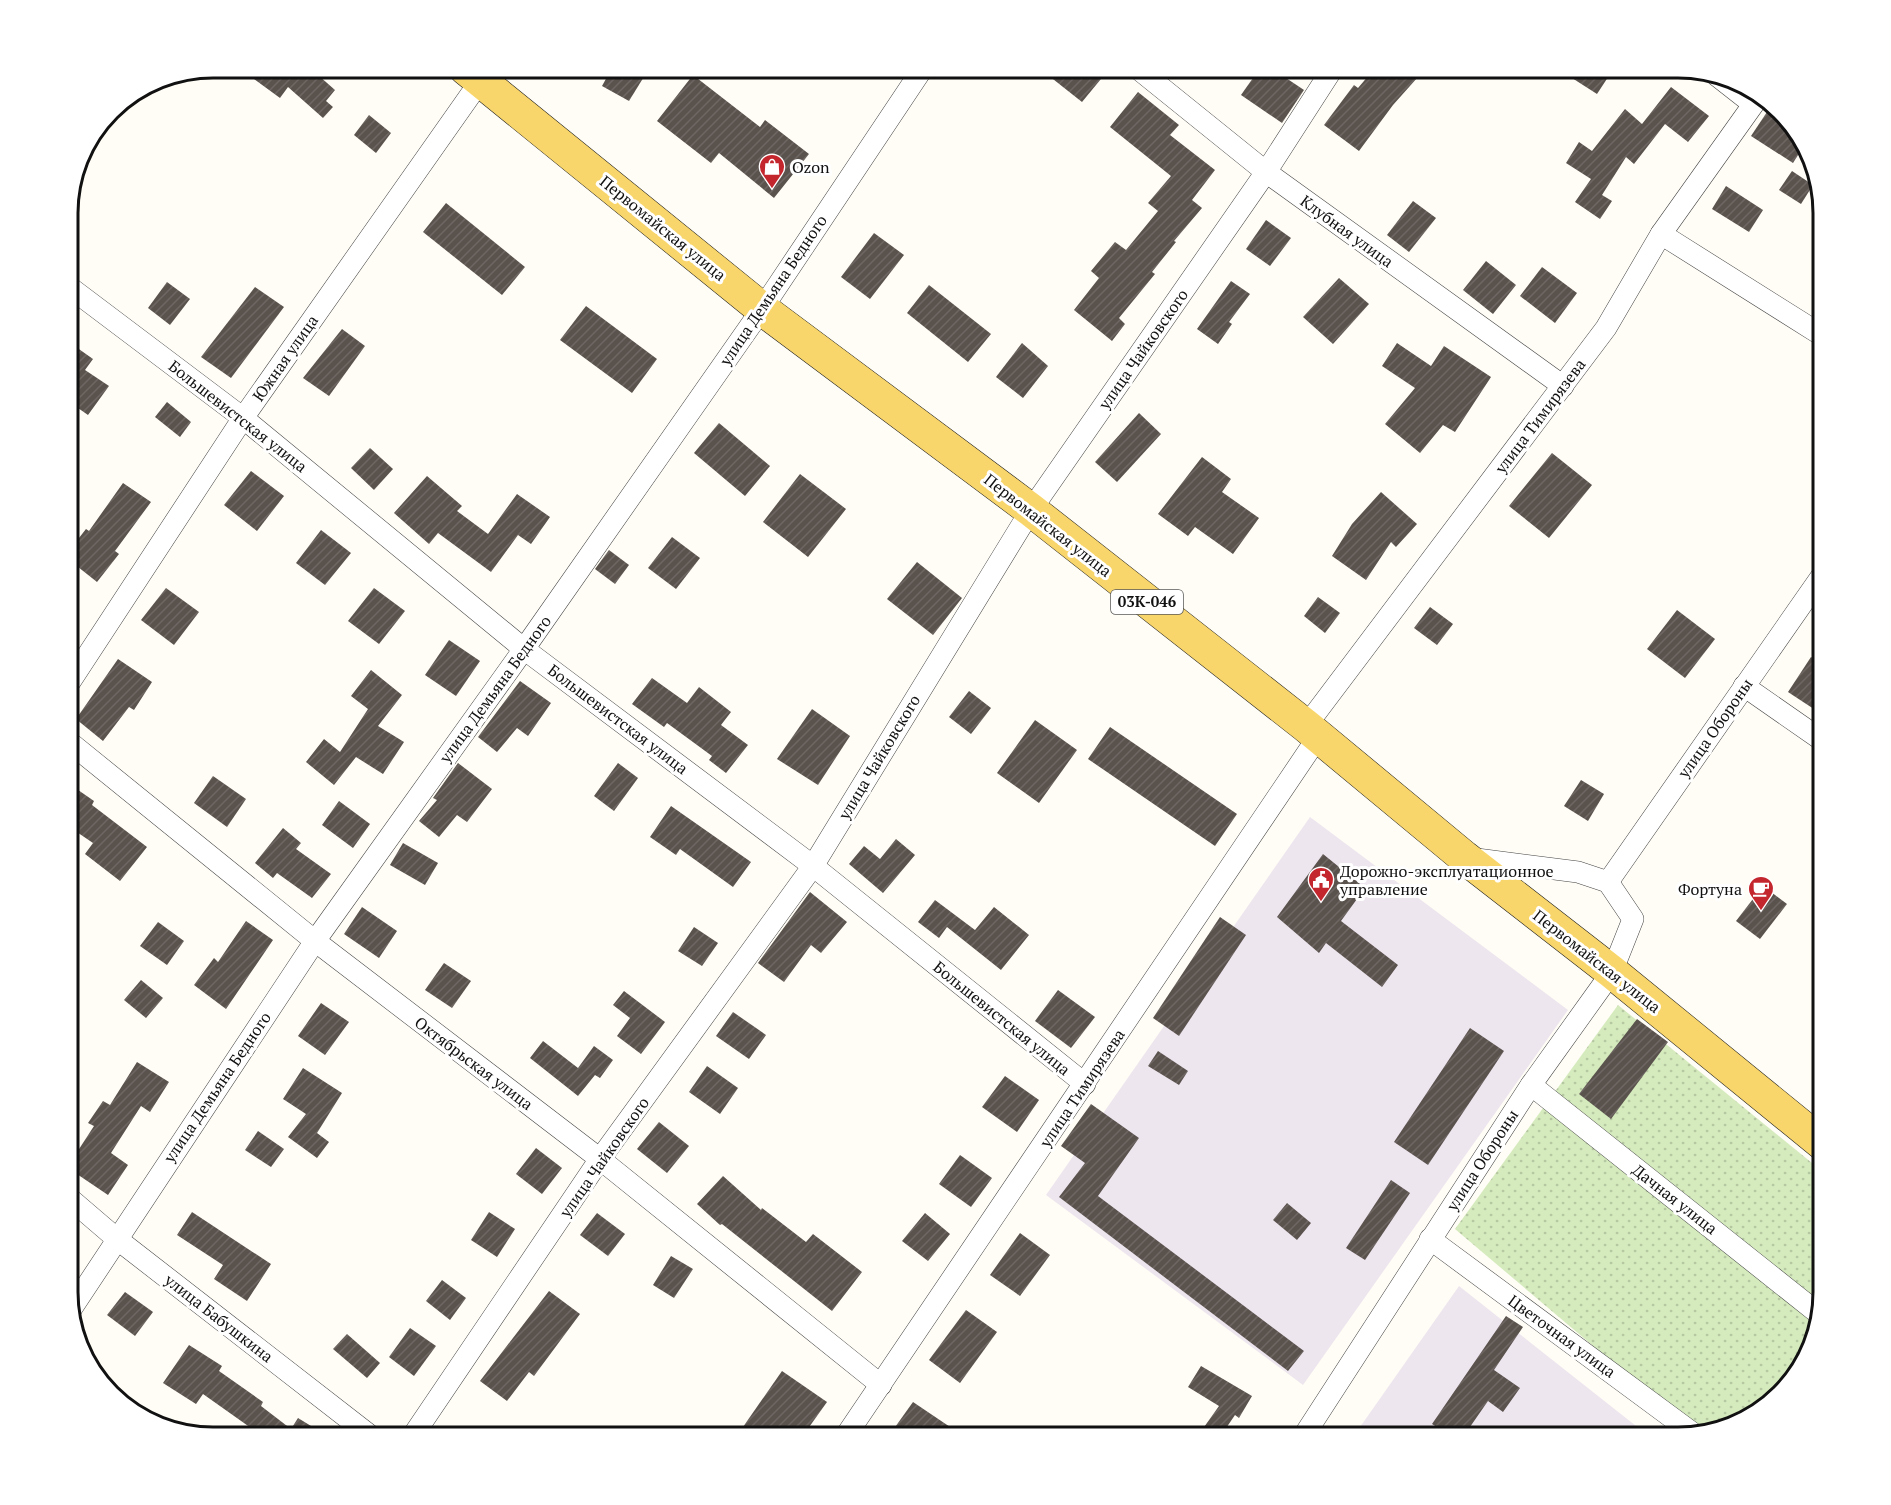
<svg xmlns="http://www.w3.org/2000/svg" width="1891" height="1505" viewBox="0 0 1891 1505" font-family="'PT Serif',serif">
<defs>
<pattern id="grass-dots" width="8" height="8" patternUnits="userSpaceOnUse" patternTransform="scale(1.5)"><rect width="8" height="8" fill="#d5ebbd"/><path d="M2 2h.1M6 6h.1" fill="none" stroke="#b6c8a1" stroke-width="1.8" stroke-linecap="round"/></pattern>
<pattern id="building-hatch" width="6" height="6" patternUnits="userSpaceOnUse" patternTransform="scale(1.5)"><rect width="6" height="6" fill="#5a524d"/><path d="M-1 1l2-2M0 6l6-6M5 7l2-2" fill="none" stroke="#6d6662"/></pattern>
</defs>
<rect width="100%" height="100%" fill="#fffdf5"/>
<!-- industrial -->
<g fill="#eee6ef">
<path d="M1310,817L1568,1010L1303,1385L1046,1195Z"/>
<path d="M1459,1286L1650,1437H1353Z"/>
</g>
<!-- grass -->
<path fill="url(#grass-dots)" d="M1618,1005L1823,1172V1292L1813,1347L1788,1388L1742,1423L1696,1433L1455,1229Z"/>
<!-- building -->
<g fill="url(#building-hatch)">
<path d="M239,68H310L335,90L326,101L333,107L323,118L288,87L280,98Z"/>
<path d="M612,68H632L645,75L629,101L602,86Z"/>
<path d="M1039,68H1110L1082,102Z"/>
<path d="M1260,68H1271L1304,90L1282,123L1241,95Z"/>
<path d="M1375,68H1426L1393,105L1359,151L1324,125L1354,85L1358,88Z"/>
<path d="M1579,68H1614L1597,94L1572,78Z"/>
<path d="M693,75L760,127L765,120L809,154L774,198L719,153L711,163L657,121Z"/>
<path d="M1671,87L1709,116L1688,142L1665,124L1634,164L1626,157L1602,195L1612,201L1600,219L1575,202L1591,179L1566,163L1579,142L1592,151L1625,109L1642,124Z"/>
<path d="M1138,92L1179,125L1170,135L1215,170L1192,200L1202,208L1174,241L1176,242L1152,272L1155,274L1119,318L1125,324L1112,341L1074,310L1099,278L1091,271L1115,242L1126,250L1158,211L1148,203L1171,176L1110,127Z"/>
<path d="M1773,103L1805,144L1793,163L1751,136Z"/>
<path d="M369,115L391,133L376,153L354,135Z"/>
<path d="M1792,171L1813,185L1801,204L1779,190Z"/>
<path d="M1726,186L1763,210L1749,232L1712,209Z"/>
<path d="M1413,201L1436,218L1409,252L1387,235Z"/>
<path d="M446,203L525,267L502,295L423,232Z"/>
<path d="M1266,220L1291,238L1270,266L1246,249Z"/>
<path d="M874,233L904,255L870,299L841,277Z"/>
<path d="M1486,261L1516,285L1493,314L1463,290Z"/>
<path d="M1542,267L1577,293L1555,323L1520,296Z"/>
<path d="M1339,278L1369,304L1333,344L1303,317Z"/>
<path d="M1231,281L1250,294L1229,322L1232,324L1218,344L1197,329Z"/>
<path d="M167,282L190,299L170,325L148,308Z"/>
<path d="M929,285L991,334L968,362L907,313Z"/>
<path d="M255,287L284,307L231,378L201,357Z"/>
<path d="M586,306L657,359L632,393L560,340Z"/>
<path d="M342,329L365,346L329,396L303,378Z"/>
<path d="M1022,343L1048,366L1023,398L996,377Z"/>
<path d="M1397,343L1431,366L1444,346L1491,377L1455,432L1443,425L1420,453L1385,424L1415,388L1382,366Z"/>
<path d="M76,347L93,359L85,370L109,386L88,415L68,401V358Z"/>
<path d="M167,402L191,422L180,437L155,417Z"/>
<path d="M1139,413L1161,434L1117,482L1095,462Z"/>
<path d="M719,423L770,466L745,496L694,453Z"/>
<path d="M370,448L393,469L374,490L351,468Z"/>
<path d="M1552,453L1592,485L1549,538L1509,506Z"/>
<path d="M1202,457L1231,479L1222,492L1259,518L1233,554L1195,527L1188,536L1158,514Z"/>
<path d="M251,471L284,496L257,531L224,505Z"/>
<path d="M800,474L846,509L808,557L763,522Z"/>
<path d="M427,476L462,506L457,511L488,534L517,494L550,517L531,544L518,535L491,572L438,533L429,544L394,513Z"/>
<path d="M123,483L151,502L115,551L119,554L97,582L68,559V552L86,529L89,531Z"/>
<path d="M1381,492L1417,524L1396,547L1391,542L1366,580L1332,556L1352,524Z"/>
<path d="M321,530L351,553L325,585L296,563Z"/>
<path d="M672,537L700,558L676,589L648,568Z"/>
<path d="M609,550L629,565L615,584L595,569Z"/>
<path d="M917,562L962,598L933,635L887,599Z"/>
<path d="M166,588L199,612L174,645L141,620Z"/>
<path d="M374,588L405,611L379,644L348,621Z"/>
<path d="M1318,597L1340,613L1325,633L1304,616Z"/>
<path d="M1430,607L1453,624L1437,645L1414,628Z"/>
<path d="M1677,610L1715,639L1685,678L1647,649Z"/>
<path d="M449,640L480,661L456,696L425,675Z"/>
<path d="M1811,657L1824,665L1823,715L1788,692Z"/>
<path d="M118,659L152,682L134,710L129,707L103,741L76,719Z"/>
<path d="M371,670L402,695L378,726L404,742L383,774L356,757L334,785L306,762L324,739L340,752L368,709L351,696Z"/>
<path d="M652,678L687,703L699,687L731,712L721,725L748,745L726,773L709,760L712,756L667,723L664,727L632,704Z"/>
<path d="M520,681L551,703L528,736L517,728L497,752L478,737Z"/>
<path d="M969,691L991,708L971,734L949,717Z"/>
<path d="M812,709L850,736L818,785L777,759Z"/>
<path d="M1035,720L1077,750L1039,803L997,773Z"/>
<path d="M1110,727L1237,814L1215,846L1088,759Z"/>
<path d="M458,763L492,789L467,822L457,815L439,837L419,821L437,800L433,798Z"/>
<path d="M618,763L638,778L614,811L594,796Z"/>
<path d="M213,776L246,799L227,827L194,803Z"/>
<path d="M1581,780L1604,794L1588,821L1564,806Z"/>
<path d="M68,783L94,801L92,805L147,847L120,881L85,854L93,843L68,826Z"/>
<path d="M339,801L370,824L353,848L322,825Z"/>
<path d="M671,806L751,862L733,887L680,849L676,855L650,837Z"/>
<path d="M283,828L301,843L296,849L331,874L312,898L277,873L273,878L255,863Z"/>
<path d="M896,839L915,855L883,893L849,864L864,846L880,859Z"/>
<path d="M403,843L438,863L425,885L390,865Z"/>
<path d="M1323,854L1365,888L1341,921L1398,965L1382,987L1326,943L1319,953L1277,917Z"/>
<path d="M1763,886L1787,904L1760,939L1736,921Z"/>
<path d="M810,892L847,922L821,953L811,945L784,982L758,963Z"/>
<path d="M935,900L975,930L994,907L1029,935L1001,970L947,927L939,938L918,922Z"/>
<path d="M362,907L397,931L379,958L344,934Z"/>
<path d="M1220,917L1246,935L1179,1036L1153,1018Z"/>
<path d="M246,921L273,940L226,1009L194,985L214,958L218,962Z"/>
<path d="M158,922L184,941L167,965L140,946Z"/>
<path d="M694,927L718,943L702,966L678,951Z"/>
<path d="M444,963L471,981L452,1008L425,990Z"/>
<path d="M141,980L163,998L146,1018L124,1000Z"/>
<path d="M1058,990L1095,1017L1071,1048L1035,1021Z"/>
<path d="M624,991L665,1022L641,1054L617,1036L630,1018L613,1005Z"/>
<path d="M321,1003L349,1022L325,1055L298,1036Z"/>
<path d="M733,1012L766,1035L749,1059L716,1036Z"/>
<path d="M1637,1019L1668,1042L1611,1119L1579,1094Z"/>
<path d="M1470,1028L1504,1051L1428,1165L1394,1142Z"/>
<path d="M543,1041L578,1068L594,1046L613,1060L600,1078L595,1075L578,1096L530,1058Z"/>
<path d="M1158,1051L1188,1071L1179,1085L1148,1066Z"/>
<path d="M137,1062L169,1082L150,1112L141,1106L111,1153L128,1165L108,1195L68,1168V1166L94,1126L88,1123L103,1101L110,1105Z"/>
<path d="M707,1066L738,1088L720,1114L689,1092Z"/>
<path d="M303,1068L342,1093L317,1133L329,1142L317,1158L288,1137L306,1114L283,1099Z"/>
<path d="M1005,1076L1039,1100L1017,1132L982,1107Z"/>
<path d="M1091,1104L1139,1138L1098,1196L1304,1351L1288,1371L1059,1197L1085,1163L1061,1146Z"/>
<path d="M659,1122L689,1146L667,1173L637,1149Z"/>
<path d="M258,1131L284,1149L271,1167L245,1150Z"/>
<path d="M536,1148L562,1168L542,1194L516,1174Z"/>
<path d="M960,1155L992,1178L971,1207L939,1184Z"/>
<path d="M723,1176L761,1210L762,1208L806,1242L813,1234L862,1272L832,1311L722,1224L720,1225L697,1204Z"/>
<path d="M1391,1180L1410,1193L1365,1260L1346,1248Z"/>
<path d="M1287,1203L1311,1223L1297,1240L1273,1220Z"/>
<path d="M192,1212L271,1264L247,1301L214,1279L223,1265L177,1235Z"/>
<path d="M489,1212L515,1229L497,1257L471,1240Z"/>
<path d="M597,1213L625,1234L608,1256L580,1235Z"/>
<path d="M925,1213L950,1234L928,1261L902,1241Z"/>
<path d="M1020,1233L1050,1255L1020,1296L990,1275Z"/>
<path d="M671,1256L693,1269L674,1298L653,1285Z"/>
<path d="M442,1280L466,1298L450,1320L426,1301Z"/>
<path d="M549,1291L580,1314L534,1376L529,1372L507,1401L480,1381Z"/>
<path d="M125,1292L153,1312L135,1336L107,1315Z"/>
<path d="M966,1310L997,1332L960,1383L929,1360Z"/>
<path d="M1506,1316L1523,1327L1494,1370L1520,1388L1503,1412L1488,1401L1463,1437H1453L1432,1424Z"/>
<path d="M410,1328L436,1346L414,1376L389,1357Z"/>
<path d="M347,1334L380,1363L367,1378L333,1349Z"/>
<path d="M189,1345L222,1366L219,1371L263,1402L261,1406L291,1429L298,1418L329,1437H243L251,1428L203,1394L196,1404L163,1383Z"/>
<path d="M1201,1366L1252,1396L1239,1418L1235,1415L1220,1437H1197L1219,1406L1188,1387Z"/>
<path d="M782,1371L827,1402L802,1437H736Z"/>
<path d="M913,1402L965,1437H888Z"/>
</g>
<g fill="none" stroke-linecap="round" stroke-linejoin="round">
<defs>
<g id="street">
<path d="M1137,68L1266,172L1563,386"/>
<path d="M1716,75L1753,104"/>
<path d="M1661,234L1823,336"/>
<path d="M68,286L243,418L524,649L813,866L1085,1084"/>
<path d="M68,685L243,418L488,70"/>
<path d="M1744,686L1823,741"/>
<path d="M1306,726L1606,328L1661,234L1760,95"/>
<path d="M68,741L315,941L600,1159L881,1385"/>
<path d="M1469,858L1578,872L1608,882L1823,574"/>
<path d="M1531,1085L1819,1314"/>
<path d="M68,1197L117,1239L372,1437"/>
<path d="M1430,1239L1694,1434"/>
<path d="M70,1311L315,941L524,649L762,309L923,68"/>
<path d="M412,1437L600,1159L813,866L1031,510L1266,172L1333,68"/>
<path d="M845,1437L1318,737"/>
<path d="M1303,1437L1531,1085L1612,972L1633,919L1608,882"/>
</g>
<path id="primary" d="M465,68L762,309L1031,510L1306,726L1464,857L1612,972L1823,1144"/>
</defs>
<!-- street casing -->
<use href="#street" stroke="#444" stroke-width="22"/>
<!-- primary casing -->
<use href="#primary" stroke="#222" stroke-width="34"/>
<!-- street -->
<use href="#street" stroke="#fff" stroke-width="21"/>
<!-- primary -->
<use href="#primary" stroke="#f9d66b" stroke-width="33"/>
</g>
<!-- icons -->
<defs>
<symbol id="shop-pin" viewBox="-11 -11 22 30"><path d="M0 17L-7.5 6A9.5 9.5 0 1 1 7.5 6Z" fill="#c4262e" stroke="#fff"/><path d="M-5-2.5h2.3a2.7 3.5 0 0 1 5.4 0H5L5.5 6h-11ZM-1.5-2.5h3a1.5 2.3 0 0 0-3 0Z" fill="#fff"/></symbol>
<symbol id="civic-pin" viewBox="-11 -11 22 30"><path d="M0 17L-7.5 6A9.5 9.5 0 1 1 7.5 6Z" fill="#c4262e" stroke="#fff"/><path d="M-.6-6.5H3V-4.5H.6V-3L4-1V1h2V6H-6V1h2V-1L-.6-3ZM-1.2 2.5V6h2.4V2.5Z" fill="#fff"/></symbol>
<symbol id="cafe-pin" viewBox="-11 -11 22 30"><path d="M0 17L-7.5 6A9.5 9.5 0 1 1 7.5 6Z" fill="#c4262e" stroke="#fff"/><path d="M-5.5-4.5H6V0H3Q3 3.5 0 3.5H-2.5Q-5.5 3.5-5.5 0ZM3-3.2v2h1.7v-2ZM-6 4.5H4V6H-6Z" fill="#fff"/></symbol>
</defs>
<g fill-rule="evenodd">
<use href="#shop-pin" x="757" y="152" width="30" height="40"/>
<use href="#civic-pin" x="1306" y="865" width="30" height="40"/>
<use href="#cafe-pin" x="1746" y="874" width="30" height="40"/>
</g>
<g text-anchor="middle" stroke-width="6" stroke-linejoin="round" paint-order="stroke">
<!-- shield labels -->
<rect fill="#fff" stroke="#585858" stroke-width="1.5" x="1111" y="590" width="72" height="24" rx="4.5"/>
<g font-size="15" font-weight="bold" fill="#111">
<text x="1147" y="607">03К-046</text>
</g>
<!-- poi labels -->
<g font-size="16" fill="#111" stroke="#fff" text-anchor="start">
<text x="792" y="173">Ozon</text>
<text x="1340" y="877">Дорожно-эксплуатационное<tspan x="1340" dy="18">управление</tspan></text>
<text x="1742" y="895" text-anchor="end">Фортуна</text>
</g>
<!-- street labels -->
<g font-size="16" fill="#111" stroke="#fff">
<text transform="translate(663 228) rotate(39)" y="6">Первомайская улица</text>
<text transform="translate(1347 231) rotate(36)" y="6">Клубная улица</text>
<text transform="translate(773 290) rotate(-56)" y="6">улица Демьяна Бедного</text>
<text transform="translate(1143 349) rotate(-55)" y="6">улица Чайковского</text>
<text transform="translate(285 358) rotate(-55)" y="6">Южная улица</text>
<text transform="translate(238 416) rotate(38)" y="6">Большевистская улица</text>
<text transform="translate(1540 416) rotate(-53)" y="6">улица Тимирязева</text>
<text transform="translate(1048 525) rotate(38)" y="6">Первомайская улица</text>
<text transform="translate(495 689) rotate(-54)" y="6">улица Демьяна Бедного</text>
<text transform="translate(618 719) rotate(37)" y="6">Большевистская улица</text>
<text transform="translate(1715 728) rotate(-55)" y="6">улица Обороны</text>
<text transform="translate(879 757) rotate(-59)" y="6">улица Чайковского</text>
<text transform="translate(1597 961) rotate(38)" y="6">Первомайская улица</text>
<text transform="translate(1002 1018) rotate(39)" y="6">Большевистская улица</text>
<text transform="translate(474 1063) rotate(37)" y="6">Октябрьская улица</text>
<text transform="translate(217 1087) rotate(-56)" y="6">улица Демьяна Бедного</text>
<text transform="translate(1082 1088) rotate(-56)" y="6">улица Тимирязева</text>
<text transform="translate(604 1157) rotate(-55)" y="6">улица Чайковского</text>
<text transform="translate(1482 1160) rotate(-57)" y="6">улица Обороны</text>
<text transform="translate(1675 1199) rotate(38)" y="6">Дачная улица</text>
<text transform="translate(219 1318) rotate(38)" y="6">улица Бабушкина</text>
<text transform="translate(1562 1336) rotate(36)" y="6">Цветочная улица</text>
</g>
</g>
<!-- crop -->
<path d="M0 0H1891V1505H0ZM213 78H1678A135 135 0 0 1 1813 213V1292A135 135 0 0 1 1678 1427H213A135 135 0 0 1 78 1292V213A135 135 0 0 1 213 78Z" fill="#fff" fill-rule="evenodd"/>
<path fill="none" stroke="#111" stroke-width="3" d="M213 78H1678A135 135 0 0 1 1813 213V1292A135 135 0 0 1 1678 1427H213A135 135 0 0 1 78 1292V213A135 135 0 0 1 213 78Z"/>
</svg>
